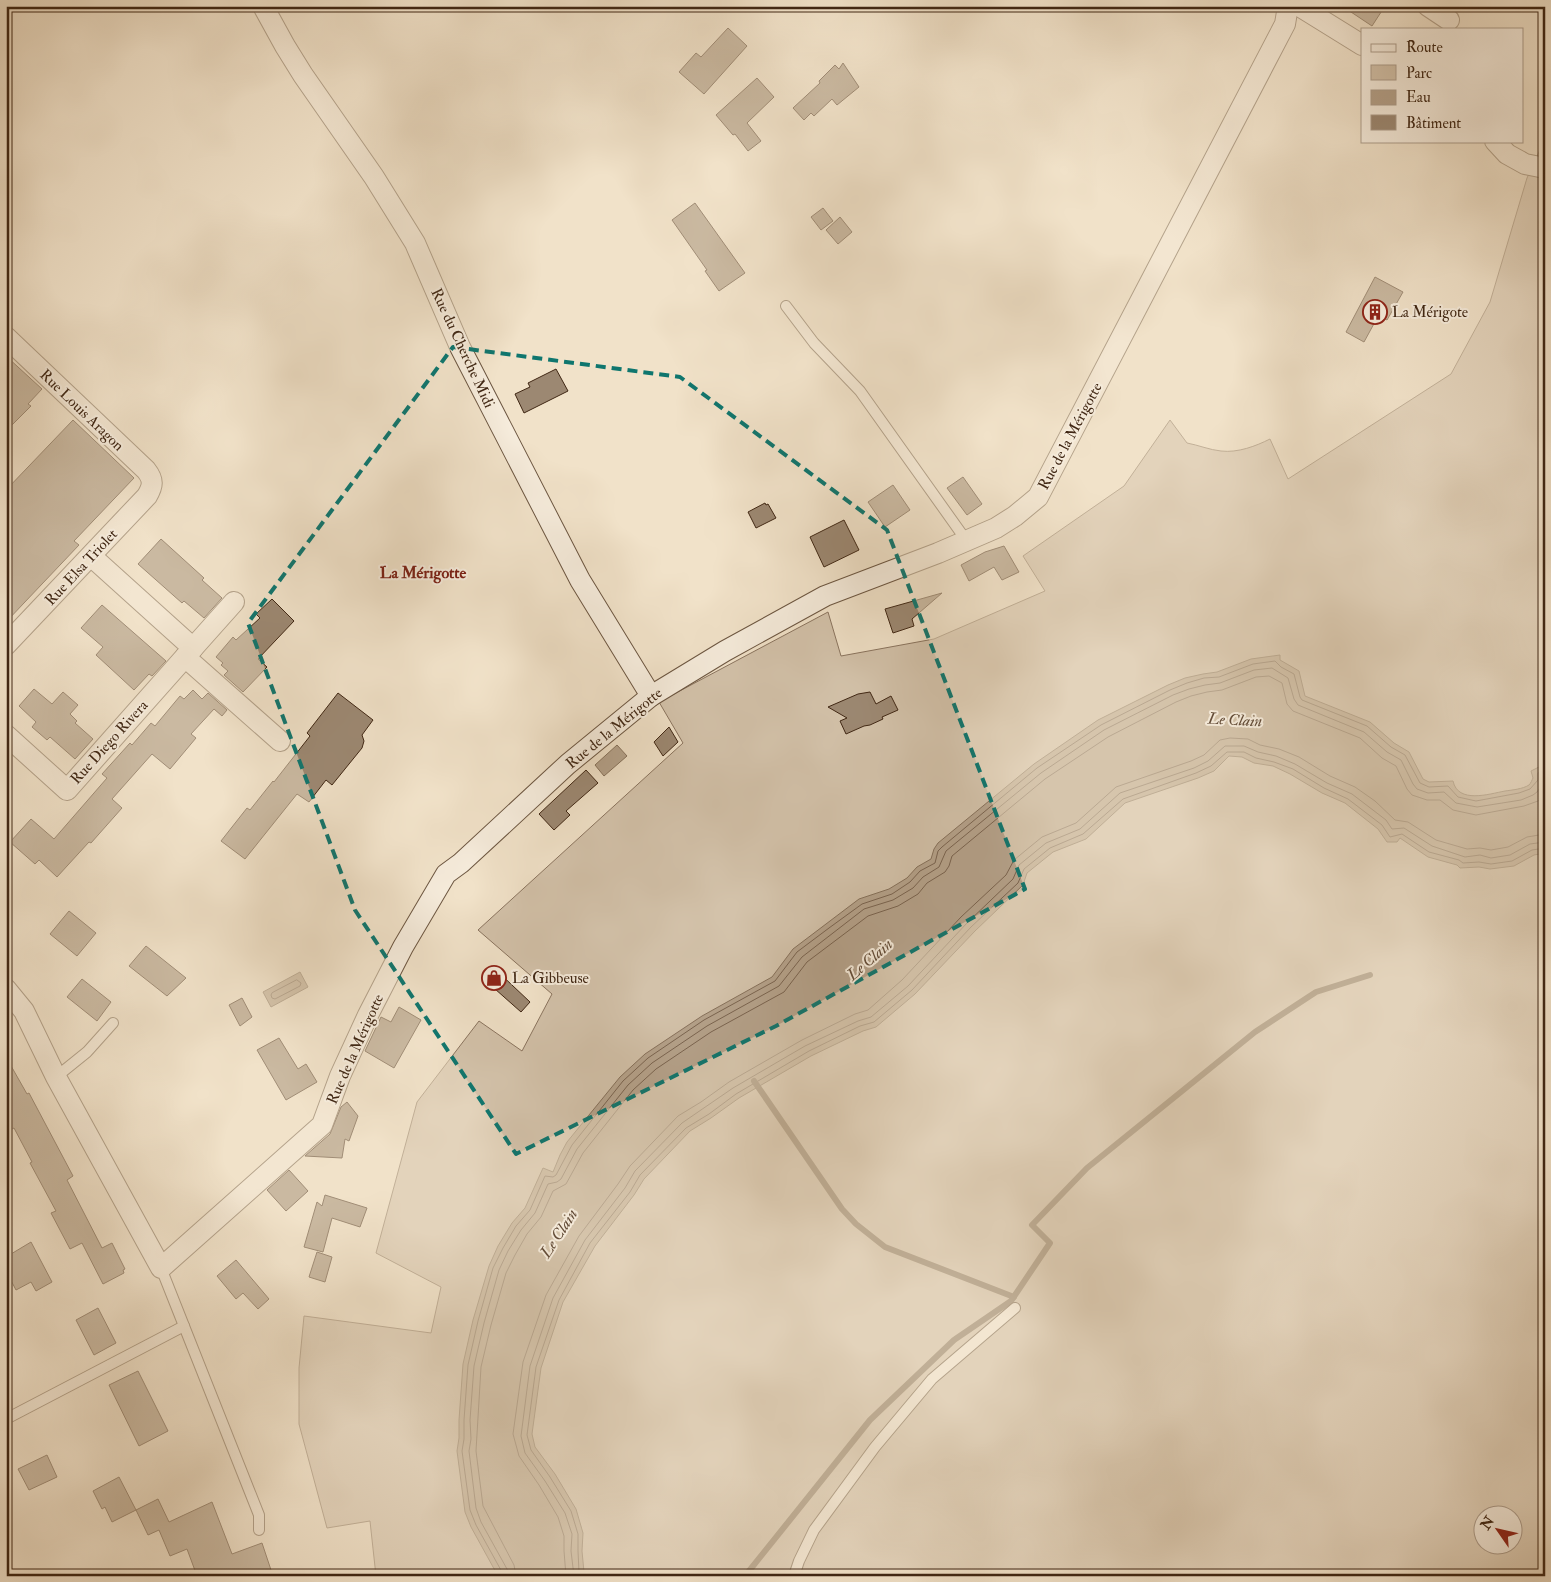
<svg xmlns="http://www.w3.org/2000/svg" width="1551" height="1582" viewBox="0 0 1551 1582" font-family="'IM FELL Double Pica',serif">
<rect width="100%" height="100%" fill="#f1e2c9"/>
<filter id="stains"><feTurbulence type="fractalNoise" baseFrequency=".004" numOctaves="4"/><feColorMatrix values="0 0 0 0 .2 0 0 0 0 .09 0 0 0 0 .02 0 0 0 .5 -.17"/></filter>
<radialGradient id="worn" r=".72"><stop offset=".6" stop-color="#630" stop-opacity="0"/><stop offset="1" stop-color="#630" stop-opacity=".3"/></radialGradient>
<!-- green -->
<path fill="#d3c2aa" stroke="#8a745f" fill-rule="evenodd" d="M1545,139V1576H376L370,1521L327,1528L299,1424V1368L304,1316L431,1333L441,1287L376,1253L417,1102L479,1021L522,1051L552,994L478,930L683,743L659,702L828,612L841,656L934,639L1045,591L1023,556L1124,486L1170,420L1187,443C1198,445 1210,450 1221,451C1238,453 1256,446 1270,439L1288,479L1451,374L1490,302L1527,178ZM1484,1514H1514V1544H1484Z"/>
<!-- water -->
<g fill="#b5a28b" stroke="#86715b">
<path d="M1280,655V660L1299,671L1305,696L1370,722L1394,743L1409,752L1423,779L1429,782L1453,781C1458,804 1489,794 1505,791C1512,790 1523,789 1529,785C1531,783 1532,780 1533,778L1531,771L1545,764V853L1534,855L1514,866L1490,869L1479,867L1460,868L1457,865L1428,857L1400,838L1397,842H1387L1378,829L1345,803L1322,793L1290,774L1273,766L1254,763L1242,757L1229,756L1214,771L1198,778L1125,803L1086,839L1053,852L1027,873L1023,885L975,931L915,994L876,1027L863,1031L811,1056L739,1098L711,1118L690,1131L644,1179L634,1195L595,1246L563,1302L541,1368L532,1434L535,1447L555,1474L576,1509L583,1533L582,1551L584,1572L587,1576H498L471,1527L465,1512L457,1451L459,1438V1420L463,1364L473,1320L489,1266L498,1246L512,1223L525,1208L543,1168L553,1172L560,1155L567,1142L620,1077L645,1054L702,1016L772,977L793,949L859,899L889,889L907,878L917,867L931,859L934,849L938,843L1034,764L1098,720L1168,685L1185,678L1203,674L1217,672L1251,659Z"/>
<path d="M617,745L627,756L604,776L595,765Z"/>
<path d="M300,972L308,987L271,1007L263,992Z"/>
</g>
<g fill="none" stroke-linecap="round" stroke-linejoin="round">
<!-- shore -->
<g stroke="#7a6450" stroke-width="1">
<path d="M297,980L301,983L300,986L275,999L272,998L271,995L272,993Z"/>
<path d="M502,1576V1572L476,1525L470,1510L462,1451L464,1439V1420L468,1365L478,1321L493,1268L503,1248L516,1226L530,1210L545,1176L553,1177L556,1175L572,1145L623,1081L648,1058L704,1020L775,981L797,952L829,928L862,904L892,894L910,882L920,871L935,863L938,851L942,847L1037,768L1101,725L1170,690L1187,683L1204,678L1219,677L1253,664L1275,661L1281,667L1294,674L1300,697L1302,700L1367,726L1391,747L1405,755L1420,783L1429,787L1448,786L1458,797L1476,801L1519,793L1530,789L1538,780V773L1545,769"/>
<path d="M509,1576L507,1569L481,1522L476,1508L469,1451L471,1439L470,1420L474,1366L484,1323L499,1270L508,1251L521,1230L535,1213L548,1184L557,1182L561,1179L577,1149L628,1085L652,1063L707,1026L779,986L802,957L864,909L893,900L913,888L923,877L939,867L946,851L1041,773L1104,730L1173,695L1189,689L1205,685L1220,683L1254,670L1272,668L1288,678L1294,699L1298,705L1364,732L1387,752L1401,760L1413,784L1417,789L1428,793L1444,792L1456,803L1477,807L1521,800L1533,795L1537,792L1542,785L1545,777"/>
<path d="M516,1576L514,1565L483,1506L476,1451L481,1367L491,1325L506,1273L515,1255L527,1234L541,1217L553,1191L566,1184L583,1153L633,1090L656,1069L711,1032L784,992L807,962L868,916L898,906L918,894L927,883L945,872L949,866L952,856L1045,779L1108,737L1176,702L1191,696L1207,692L1222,690L1256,677L1269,676L1282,683L1287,704L1293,711L1360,738L1382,758L1396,766L1407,789L1412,795L1427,800H1440L1453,810L1476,815L1524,806L1538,801L1545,794"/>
<path d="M566,1576L564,1551V1536L558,1517L539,1485L519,1456L513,1434L523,1362L546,1295L579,1236L618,1184L630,1166L678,1116L701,1102L729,1082L802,1040L855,1014L868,1010L902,980L961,917L1006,875L1014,860L1042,837L1076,823L1116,787L1191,761L1204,755L1220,740L1230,738L1248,739L1260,745L1279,749L1299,757L1330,776L1355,787L1375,801L1395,820L1408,822L1436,840L1467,849L1480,848L1491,850L1508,847L1527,837L1545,834"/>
<path d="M574,1576L571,1551L572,1534L565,1513L545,1481L525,1453L521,1436L530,1366L553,1298L585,1240L625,1188L635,1171L682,1123L733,1088L805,1046L858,1021L871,1017L908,986L967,923L1013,879L1019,865L1046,843L1080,829L1120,793L1194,768L1208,761L1225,746H1244L1258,752L1276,756L1295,764L1327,783L1352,794L1386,820L1392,829L1404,828L1432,846L1465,857L1480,855L1491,858L1510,855L1530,844L1545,842"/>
<path d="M581,1576L579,1572L578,1551V1534L571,1511L550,1477L531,1450L527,1435L536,1367L559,1300L590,1243L630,1192L640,1175L686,1128L709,1114L736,1094L809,1051L860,1026L874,1022L912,990L971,927L1018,883L1024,869L1050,848L1083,834L1123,799L1196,773L1211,766L1227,752H1244L1256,758L1274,762L1293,769L1324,788L1348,799L1382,825L1390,837L1402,834L1429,852L1459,860L1463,863L1479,862L1491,864L1512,861L1532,850L1545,848"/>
</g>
<!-- stream -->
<g stroke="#86715b" stroke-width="6">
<path d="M754,1081L842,1209L856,1224L885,1247L1014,1297"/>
<path d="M745,1576L870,1420L954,1340L1011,1301L1050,1243L1032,1225L1087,1168L1255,1032L1316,992L1370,975"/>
</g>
</g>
<!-- building -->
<g fill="#9c8872" stroke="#402714">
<path d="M1342,6H1385L1372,26Z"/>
<path d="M728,28L747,46L704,94L679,72L696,53L701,57Z"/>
<path d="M843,63L859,87L837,105L832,99L814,116L811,113L804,120L793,108L820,83L819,81L835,65L839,69Z"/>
<path d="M757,78L774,97L747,123L761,141L748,151L735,134L733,135L716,115Z"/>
<path d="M695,203L745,273L719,291L705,271L707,270L672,220Z"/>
<path d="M823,208L833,221L821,230L811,217Z"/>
<path d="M840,217L852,232L838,244L826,230Z"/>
<path d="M1375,277L1403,292L1387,320L1382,317L1380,321L1376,320L1364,342L1346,332Z"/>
<path d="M6,356L42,389L28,404L31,406L6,431Z"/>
<path d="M556,369L568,391L524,413L515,394L530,387L528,383Z"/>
<path d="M73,420L134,478L74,541L79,545L6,622V490Z"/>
<path d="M963,477L982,504L967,515L947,488Z"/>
<path d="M893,485L910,510L885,527L868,502Z"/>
<path d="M765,503L766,505L768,504L776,518L756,528L748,512Z"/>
<path d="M844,520L859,550L824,567L810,537Z"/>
<path d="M161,539L204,578L202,580L222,598L204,618L184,601L182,603L138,564Z"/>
<path d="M1004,546L1019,572L1002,580L994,567L969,581L961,565L985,552Z"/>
<path d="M942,593L912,619L914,626L893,633L885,609Z"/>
<path d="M272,599L294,621L258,659L267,667L243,692L224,675L228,671L221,665L223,663L216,657L233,637L236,640L260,618L256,614Z"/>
<path d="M102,605L166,661L152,676L149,674L134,690L96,655L103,647L81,628Z"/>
<path d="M34,689L52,704L63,692L78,705L70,714L77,721L75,723L93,739L75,759L50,737L47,740L32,727L36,722L19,706Z"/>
<path d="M193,690L202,699L208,693L227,710L222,716L214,709L191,734L196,738L170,769L152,754L112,799L122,808L91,843L89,842L57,877L39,860L35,864L10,842L31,819L54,839L107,778L102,774L130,743L132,745L151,723L155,726L180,696L184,699Z"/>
<path d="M870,692L876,704L891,696L898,710L882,717L883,719L870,725L864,726L846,734L840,721L847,718L828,707L858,694Z"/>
<path d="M338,693L373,720L362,735L364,741L362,748L332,785L326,780L309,802L297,794L245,859L221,841L247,808L250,810L273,781L274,782L310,736L307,733Z"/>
<path d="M669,727L678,742L663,756L654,742Z"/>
<path d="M586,770L598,783L566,811L570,815L554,830L539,814Z"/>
<path d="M69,911L96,933L77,956L50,934Z"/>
<path d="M146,946L186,978L167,996L129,966Z"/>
<path d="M495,969L530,1002L521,1012L486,981Z"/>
<path d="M82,979L111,1002L97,1021L67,997Z"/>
<path d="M242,998L252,1017L240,1026L229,1005Z"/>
<path d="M399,1007L421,1020L394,1068L365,1051L381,1017L391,1022Z"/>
<path d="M279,1038L298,1069L306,1064L317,1082L286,1100L257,1050Z"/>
<path d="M6,1057L27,1094L29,1093L73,1176L67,1180L102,1248L112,1243L125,1269L123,1270L124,1273L103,1284L82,1243L70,1249L51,1213L56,1211L30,1163L32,1162L14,1128L6,1132Z"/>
<path d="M347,1102L358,1116L349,1141L345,1139L342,1158L305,1156L330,1134L341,1107Z"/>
<path d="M289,1170L308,1191L286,1211L267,1190Z"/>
<path d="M325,1195L367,1208L360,1227L332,1218L323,1252L304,1247L317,1202L322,1206Z"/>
<path d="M31,1242L52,1282L36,1291L31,1282L16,1290L6,1271V1257Z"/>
<path d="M317,1252L332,1257L325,1282L309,1277Z"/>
<path d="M236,1260L269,1299L258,1309L243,1293L236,1299L217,1276Z"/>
<path d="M98,1308L116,1343L94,1355L76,1320Z"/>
<path d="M138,1371L168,1431L139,1446L109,1385Z"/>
<path d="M47,1455L57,1477L29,1490L18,1469Z"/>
<path d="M119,1477L136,1510L158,1499L169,1522L212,1502L232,1554L262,1543L273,1576H197L187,1549L170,1556L159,1530L148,1535L136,1510L112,1522L105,1507L102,1509L93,1491Z"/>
</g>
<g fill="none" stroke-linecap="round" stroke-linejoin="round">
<defs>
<g id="service">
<path d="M786,306L814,343L860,391L966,540"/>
<path d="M56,1077L87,1052L113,1023"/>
<path d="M161,1268L259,1515V1530"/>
<path d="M6,1419L184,1326"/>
<path d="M794,1576L799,1561L814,1530L875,1447L932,1379L1015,1308"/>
</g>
<g id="minor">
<path d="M263,6L285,46L303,75L374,177L415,243L460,347L580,580L651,696"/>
<path d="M1299,6L1362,45"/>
<path d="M1428,6L1449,20"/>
<path d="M1495,141L1507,154L1525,164L1545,168"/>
<path d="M6,337L146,470C154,480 153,486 147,496L6,645"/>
<path d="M193,648L234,602"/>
<path d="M185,657L280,741"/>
<path d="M6,735L67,790L193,648L91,556"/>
<path d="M6,989L24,1011L56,1077L161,1268L322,1125L340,1076L368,1015L403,947L446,874L461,863L568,764L651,696L725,651L825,596L938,553L996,528L1015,516L1038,497L1285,24L1288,6"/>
</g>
</defs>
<!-- service casing -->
<use href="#service" stroke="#6c5641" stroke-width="12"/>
<!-- minor casing -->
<use href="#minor" stroke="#6c5641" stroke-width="22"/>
<!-- service -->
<use href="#service" stroke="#f6ecdc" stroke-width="10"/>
<!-- minor -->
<use href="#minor" stroke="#f6ecdc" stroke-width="20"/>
</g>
<!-- marked area -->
<path d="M0 0H1551V1582H0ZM453,347L680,377L887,530L1025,889L776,1026L516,1154L355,910L248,623Z" fill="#f1e2c9" fill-opacity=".55" fill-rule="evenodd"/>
<path fill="none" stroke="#0f766e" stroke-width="4" stroke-dasharray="10 6" stroke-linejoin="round" d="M453,347L680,377L887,530L1025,889L776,1026L516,1154L355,910L248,623Z"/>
<!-- icons -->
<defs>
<symbol id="building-ring" viewBox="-11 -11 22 22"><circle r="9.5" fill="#f6ecdc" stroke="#8f2418" stroke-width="1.5"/><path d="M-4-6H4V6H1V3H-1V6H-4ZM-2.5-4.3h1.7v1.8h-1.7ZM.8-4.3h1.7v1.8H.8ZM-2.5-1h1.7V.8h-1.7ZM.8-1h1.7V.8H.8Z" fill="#8f2418"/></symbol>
<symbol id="shop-ring" viewBox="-11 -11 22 22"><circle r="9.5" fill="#f6ecdc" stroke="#8f2418" stroke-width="1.5"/><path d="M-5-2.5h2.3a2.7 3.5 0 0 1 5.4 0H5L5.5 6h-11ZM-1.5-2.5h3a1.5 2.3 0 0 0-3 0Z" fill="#8f2418"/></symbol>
</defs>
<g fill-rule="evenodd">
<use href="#building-ring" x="1361" y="298" width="28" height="28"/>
<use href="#shop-ring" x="480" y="964" width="28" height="28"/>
</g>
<g text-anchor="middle" stroke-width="4" stroke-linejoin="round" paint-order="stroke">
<!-- poi labels -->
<g font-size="15" fill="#402714" stroke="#f6ecdc" text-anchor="start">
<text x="1392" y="317">La Mérigote</text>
<text x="512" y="983">La Gibbeuse</text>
</g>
<!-- street labels -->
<g font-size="15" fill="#402714" stroke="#f6ecdc">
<text transform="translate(463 348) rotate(65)" y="5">Rue du Cherche Midi</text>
<text transform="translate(82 410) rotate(44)" y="5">Rue Louis Aragon</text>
<text transform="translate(1070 436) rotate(-62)" y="5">Rue de la Mérigotte</text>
<text transform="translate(81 567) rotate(-47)" y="5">Rue Elsa Triolet</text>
<text transform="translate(614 728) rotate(-39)" y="5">Rue de la Mérigotte</text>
<text transform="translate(109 742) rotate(-48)" y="5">Rue Diego Rivera</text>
<text transform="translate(355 1049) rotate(-66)" y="5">Rue de la Mérigotte</text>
</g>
<!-- neighbourhood labels -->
<g font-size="16" font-weight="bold" fill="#7a1f14" stroke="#f6ecdc">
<text x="423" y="578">La Mérigotte</text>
</g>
<!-- water labels -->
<g font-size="16" font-style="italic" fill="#634c38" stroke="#f6ecdc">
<text transform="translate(1235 719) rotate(3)" y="6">Le Clain</text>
<text transform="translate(869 959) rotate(-41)" y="6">Le Clain</text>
<text transform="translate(558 1233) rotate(-57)" y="6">Le Clain</text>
</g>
</g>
<!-- margin -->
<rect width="1551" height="1582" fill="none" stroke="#f1e2c9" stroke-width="25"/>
<rect x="8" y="8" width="1536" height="1567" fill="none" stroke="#402714" stroke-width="2.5"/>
<rect x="12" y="12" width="1526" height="1557" fill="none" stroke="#402714"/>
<!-- legend -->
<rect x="1361" y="28" width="162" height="115" fill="#f6ecdc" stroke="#ad9d8c"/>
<rect x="1371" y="44" width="25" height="8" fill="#f6ecdc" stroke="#ad9d8c"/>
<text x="1406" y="52" font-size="15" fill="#402714">Route</text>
<rect x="1371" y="65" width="25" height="15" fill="#d3c2aa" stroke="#ad9d8c"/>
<text x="1406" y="78" font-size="15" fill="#402714">Parc</text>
<rect x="1371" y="90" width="25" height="15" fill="#b5a28b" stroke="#ad9d8c"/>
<text x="1406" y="102" font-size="15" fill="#402714">Eau</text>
<rect x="1371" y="115" width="25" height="15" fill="#9c8872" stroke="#ad9d8c"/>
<text x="1406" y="128" font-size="15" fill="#402714">Bâtiment</text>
<!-- north arrow -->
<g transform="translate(1498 1530) rotate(304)"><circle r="24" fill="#f6ecdc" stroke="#ad9d8c"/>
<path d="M0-4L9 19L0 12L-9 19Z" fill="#8f2418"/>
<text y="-8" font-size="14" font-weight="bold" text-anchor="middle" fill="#402714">N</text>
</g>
<rect width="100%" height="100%" filter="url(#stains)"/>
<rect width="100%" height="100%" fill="url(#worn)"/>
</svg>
